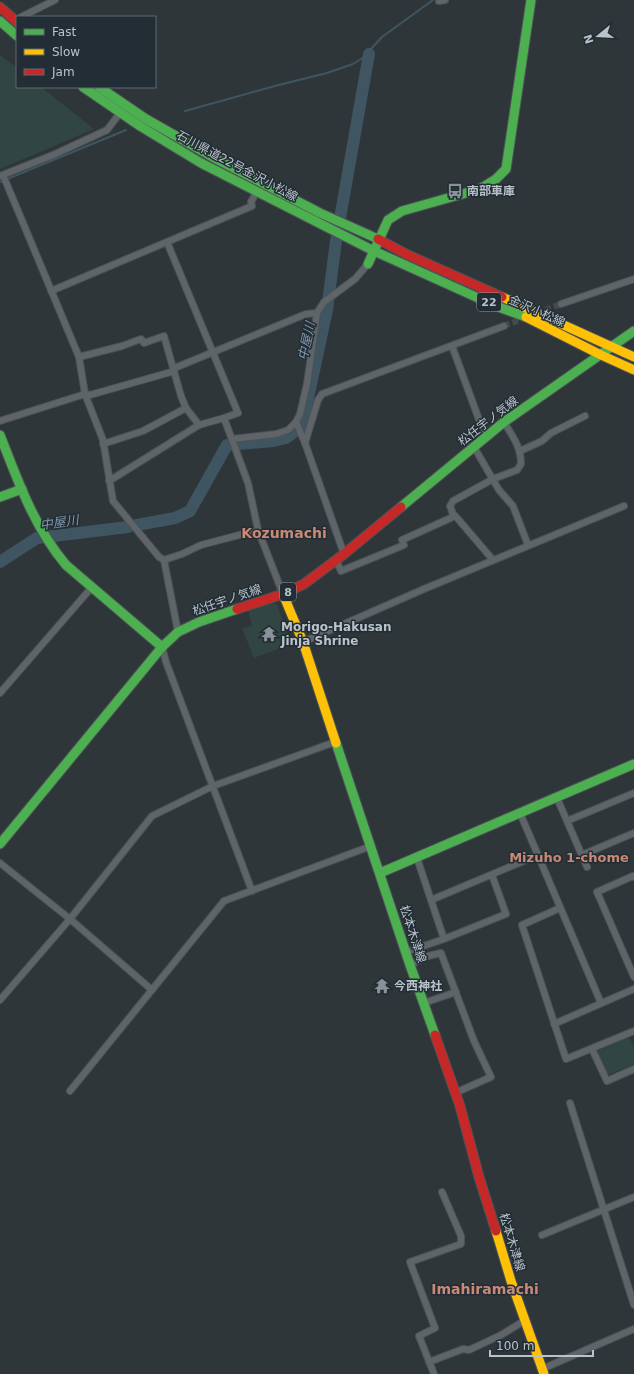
<svg xmlns="http://www.w3.org/2000/svg" width="634" height="1374" viewBox="0 0 634 1374" font-family="'DejaVu Sans','Noto Sans JP',sans-serif">
<rect width="100%" height="100%" fill="#2f363a"/>
<!-- green -->
<g fill="#314542">
<path d="M0,55L17,68V87H41L94,129L0,169Z"/>
<path d="M270,602L277,605L291,644L254,658L242,628L252,626L248,609Z"/>
<path d="M629,1037L634,1048V1064L608,1075L597,1051Z"/>
</g>
<g fill="none" stroke-linecap="round" stroke-linejoin="round">
<!-- stream -->
<g stroke="#3f5562" stroke-width="2">
<path d="M185,111L275,86L327,73L353,64L369,54L371,49L382,37L433,0"/>
<path d="M0,182L126,130"/>
</g>
<!-- river -->
<g stroke="#3f5562" stroke-width="12">
<path d="M137,525L175,518L190,511L227,445L273,441L286,438L302,426L327,310L336,241L369,54"/>
<path d="M0,562L37,538L128,527"/>
</g>
<!-- street-tunnel -->
<g stroke="#444b50" stroke-width="6" stroke-dasharray="6 3" stroke-linecap="butt">
<path d="M537,313L561,304"/>
<path d="M504,326L527,317"/>
</g>
<defs>
<g id="street">
<path d="M439,0V1L445,0"/>
<path d="M21,17L55,0"/>
<path d="M3,175L79,357L85,394L103,440L113,501L159,557L164,560L178,632"/>
<path d="M0,176L53,155L107,130L120,113"/>
<path d="M167,242L238,413L224,418"/>
<path d="M51,291L252,206L251,202L257,191"/>
<path d="M561,304L634,279"/>
<path d="M452,346L481,425L488,435"/>
<path d="M79,357L122,346L141,339L144,343L164,336L181,396L186,408"/>
<path d="M0,421L85,394L90,395L171,372L177,367L306,314L317,313"/>
<path d="M232,439L276,434L288,430L296,422"/>
<path d="M305,443L318,400L322,394L504,326"/>
<path d="M103,444L143,431L186,408L199,425"/>
<path d="M474,447L499,490L513,506L528,545"/>
<path d="M520,451L542,441L551,433L585,416"/>
<path d="M109,481L199,425L224,418L248,483L258,530L283,594"/>
<path d="M402,540L455,516"/>
<path d="M344,554L305,443L296,422L300,414L307,384L317,313L324,302L355,279L368,264"/>
<path d="M164,560L182,554L201,545L258,530"/>
<path d="M336,560L341,571L404,545"/>
<path d="M493,560L458,519L453,514L450,506L453,501L493,479L517,470L521,464C521,447 513,437 504,422"/>
<path d="M303,642L424,589L624,506"/>
<path d="M162,647L166,662L252,891"/>
<path d="M0,693L92,587"/>
<path d="M557,798L587,867"/>
<path d="M520,813L601,1003"/>
<path d="M567,821L634,793"/>
<path d="M582,855L634,833"/>
<path d="M417,858L444,939"/>
<path d="M0,863L70,919L152,990"/>
<path d="M634,877L633,876L597,892L634,977"/>
<path d="M431,900L538,855"/>
<path d="M560,908L522,925L566,1059L634,1031"/>
<path d="M406,952L444,939L506,914L492,875"/>
<path d="M410,965L428,956L441,953L474,1041L491,1077L455,1093"/>
<path d="M0,1000L70,919L152,816L213,786L335,742"/>
<path d="M424,1003L456,992"/>
<path d="M554,1024L634,989"/>
<path d="M592,1049L607,1081L634,1069"/>
<path d="M70,1091L224,901L371,846"/>
<path d="M570,1103L634,1305"/>
<path d="M542,1235L634,1197"/>
<path d="M429,1362L463,1349L469,1350L501,1335L524,1321"/>
<path d="M542,1369L634,1329"/>
<path d="M434,1374L419,1336L435,1328L410,1262L461,1244V1236L442,1192"/>
</g>
<g id="fast">
<path d="M0,21L17,36"/>
<path d="M83,87L140,126L201,163L374,251L496,306L526,317"/>
<path d="M99,87L146,119L218,160L320,213L378,239"/>
<path d="M368,264L388,220L402,211L480,189L496,179L506,169L531,0"/>
<path d="M0,435C18,481 34,527 66,565L162,647"/>
<path d="M0,497L22,489"/>
<path d="M401,507L504,422L634,331"/>
<path d="M336,743L410,965L435,1035"/>
<path d="M0,844L162,647L178,632L199,622L237,609"/>
<path d="M380,873L634,764"/>
</g>
<g id="slow">
<path d="M502,297L634,357"/>
<path d="M526,317L601,355L634,370"/>
<path d="M283,594L303,642L336,743"/>
<path d="M496,1231L511,1281L544,1374"/>
</g>
<g id="jam">
<path d="M0,7L17,22"/>
<path d="M378,239L408,255L502,297"/>
<path d="M237,609L283,594L304,584L344,554L401,507"/>
<path d="M435,1035L460,1106L479,1177L496,1231"/>
</g>
</defs>
<!-- street casing -->
<use href="#street" stroke="#4c5255" stroke-width="8"/>
<!-- fast casing -->
<use href="#fast" stroke="#4c5255" stroke-width="11"/>
<!-- slow casing -->
<use href="#slow" stroke="#4c5255" stroke-width="11"/>
<!-- jam casing -->
<use href="#jam" stroke="#4c5255" stroke-width="11"/>
<!-- street -->
<use href="#street" stroke="#5e6468" stroke-width="6"/>
<!-- fast -->
<use href="#fast" stroke="#4caf50" stroke-width="9"/>
<!-- slow -->
<use href="#slow" stroke="#ffc107" stroke-width="9"/>
<!-- jam -->
<use href="#jam" stroke="#c62828" stroke-width="9"/>
</g>
<!-- icons -->
<defs>
<symbol id="bus-bare" viewBox="-9 -9 18 18"><path d="M-5-6H5V4H4V6H2V4H-2V6H-4V4H-5ZM-3.5-4V0h7V-4ZM-3.5 1.2v1.5H-2V1.2ZM2 1.2v1.5H3.5V1.2Z" fill="#899298" stroke="#222d35" stroke-width="2.5" paint-order="stroke"/></symbol>
<symbol id="temple-bare" viewBox="-9 -9 18 18"><path d="M0-6L5-2H3V0L6.5 2.5H4V6H1.5V3h-3V6H-4V2.5H-6.5L-3 0V-2H-5Z" fill="#899298" stroke="#222d35" stroke-width="2.5" paint-order="stroke"/></symbol>
</defs>
<g fill-rule="evenodd">
<use href="#bus-bare" x="444" y="180" width="22" height="22"/>
<use href="#temple-bare" x="258" y="623" width="22" height="22"/>
<use href="#temple-bare" x="371" y="975" width="22" height="22"/>
</g>
<g text-anchor="middle" stroke-width="3" stroke-linejoin="round" paint-order="stroke">
<!-- shield labels -->
<g fill="#222d35" stroke="#8c969d" stroke-width="1">
<rect x="477" y="293" width="24" height="18" rx="3"/>
<rect x="280" y="583" width="16" height="18" rx="3"/>
</g>
<g font-size="11" font-weight="bold" fill="#bac3ca">
<text x="489" y="306">22</text>
<text x="288" y="596">8</text>
</g>
<!-- street labels -->
<g font-size="12" fill="#bac3ca" stroke="#222d35">
<text transform="translate(237 166) rotate(28)" y="4">石川県道22号金沢小松線</text>
<text transform="translate(537 311) rotate(24)" y="4">金沢小松線</text>
<text transform="translate(488 421) rotate(-38)" y="4">松任宇ノ気線</text>
<text transform="translate(227 600) rotate(-19)" y="4">松任宇ノ気線</text>
<text transform="translate(413 934) rotate(72)" y="4">松本木津線</text>
<text transform="translate(512 1242) rotate(73)" y="4">松本木津線</text>
</g>
<!-- poi labels -->
<g font-size="12" font-weight="bold" fill="#bac3ca" stroke="#222d35" text-anchor="start">
<text x="467" y="195">南部車庫</text>
<text x="281" y="631">Morigo-Hakusan<tspan x="281" dy="14">Jinja Shrine</tspan></text>
<text x="394" y="990">今西神社</text>
</g>
<!-- water labels -->
<g font-size="13" font-style="italic" fill="#7f98a9" stroke="#222d35">
<text transform="translate(306 341) rotate(-78)" y="5">中屋川</text>
<text transform="translate(59 522) rotate(-8)" y="5">中屋川</text>
</g>
<!-- neighbourhood labels -->
<g font-size="13" font-weight="bold" fill="#ca8974" stroke="#222d35">
<text x="569" y="862">Mizuho 1-chome</text>
</g>
<!-- quarter labels -->
<g font-size="14" font-weight="bold" fill="#ca8974" stroke="#222d35">
<text x="284" y="538">Kozumachi</text>
<text x="485" y="1294">Imahiramachi</text>
</g>
</g>
<!-- legend -->
<rect x="16" y="16" width="140" height="72" fill="#222d35" stroke="#5f6971"/>
<rect x="24" y="29" width="20" height="6" fill="#4caf50" stroke="#5f6971"/>
<text x="52" y="36" font-size="12" fill="#bac3ca">Fast</text>
<rect x="24" y="49" width="20" height="6" fill="#ffc107" stroke="#5f6971"/>
<text x="52" y="56" font-size="12" fill="#bac3ca">Slow</text>
<rect x="24" y="69" width="20" height="6" fill="#c62828" stroke="#5f6971"/>
<text x="52" y="76" font-size="12" fill="#bac3ca">Jam</text>
<!-- north arrow -->
<g transform="translate(598 36) rotate(252)" stroke="#222d35" stroke-width="3" paint-order="stroke">
<path d="M0-3L7 15L0 10L-7 15Z" fill="#bac3ca"/>
<text y="-6" font-size="11" font-weight="bold" text-anchor="middle" fill="#bac3ca">N</text>
</g>
<!-- scale -->
<path d="M490 1350v6h103v-6" fill="none" stroke="#bac3ca" stroke-width="2"/>
<text x="496" y="1350" font-size="12" fill="#bac3ca" stroke="#222d35" stroke-width="3" paint-order="stroke">100 m</text>
</svg>
